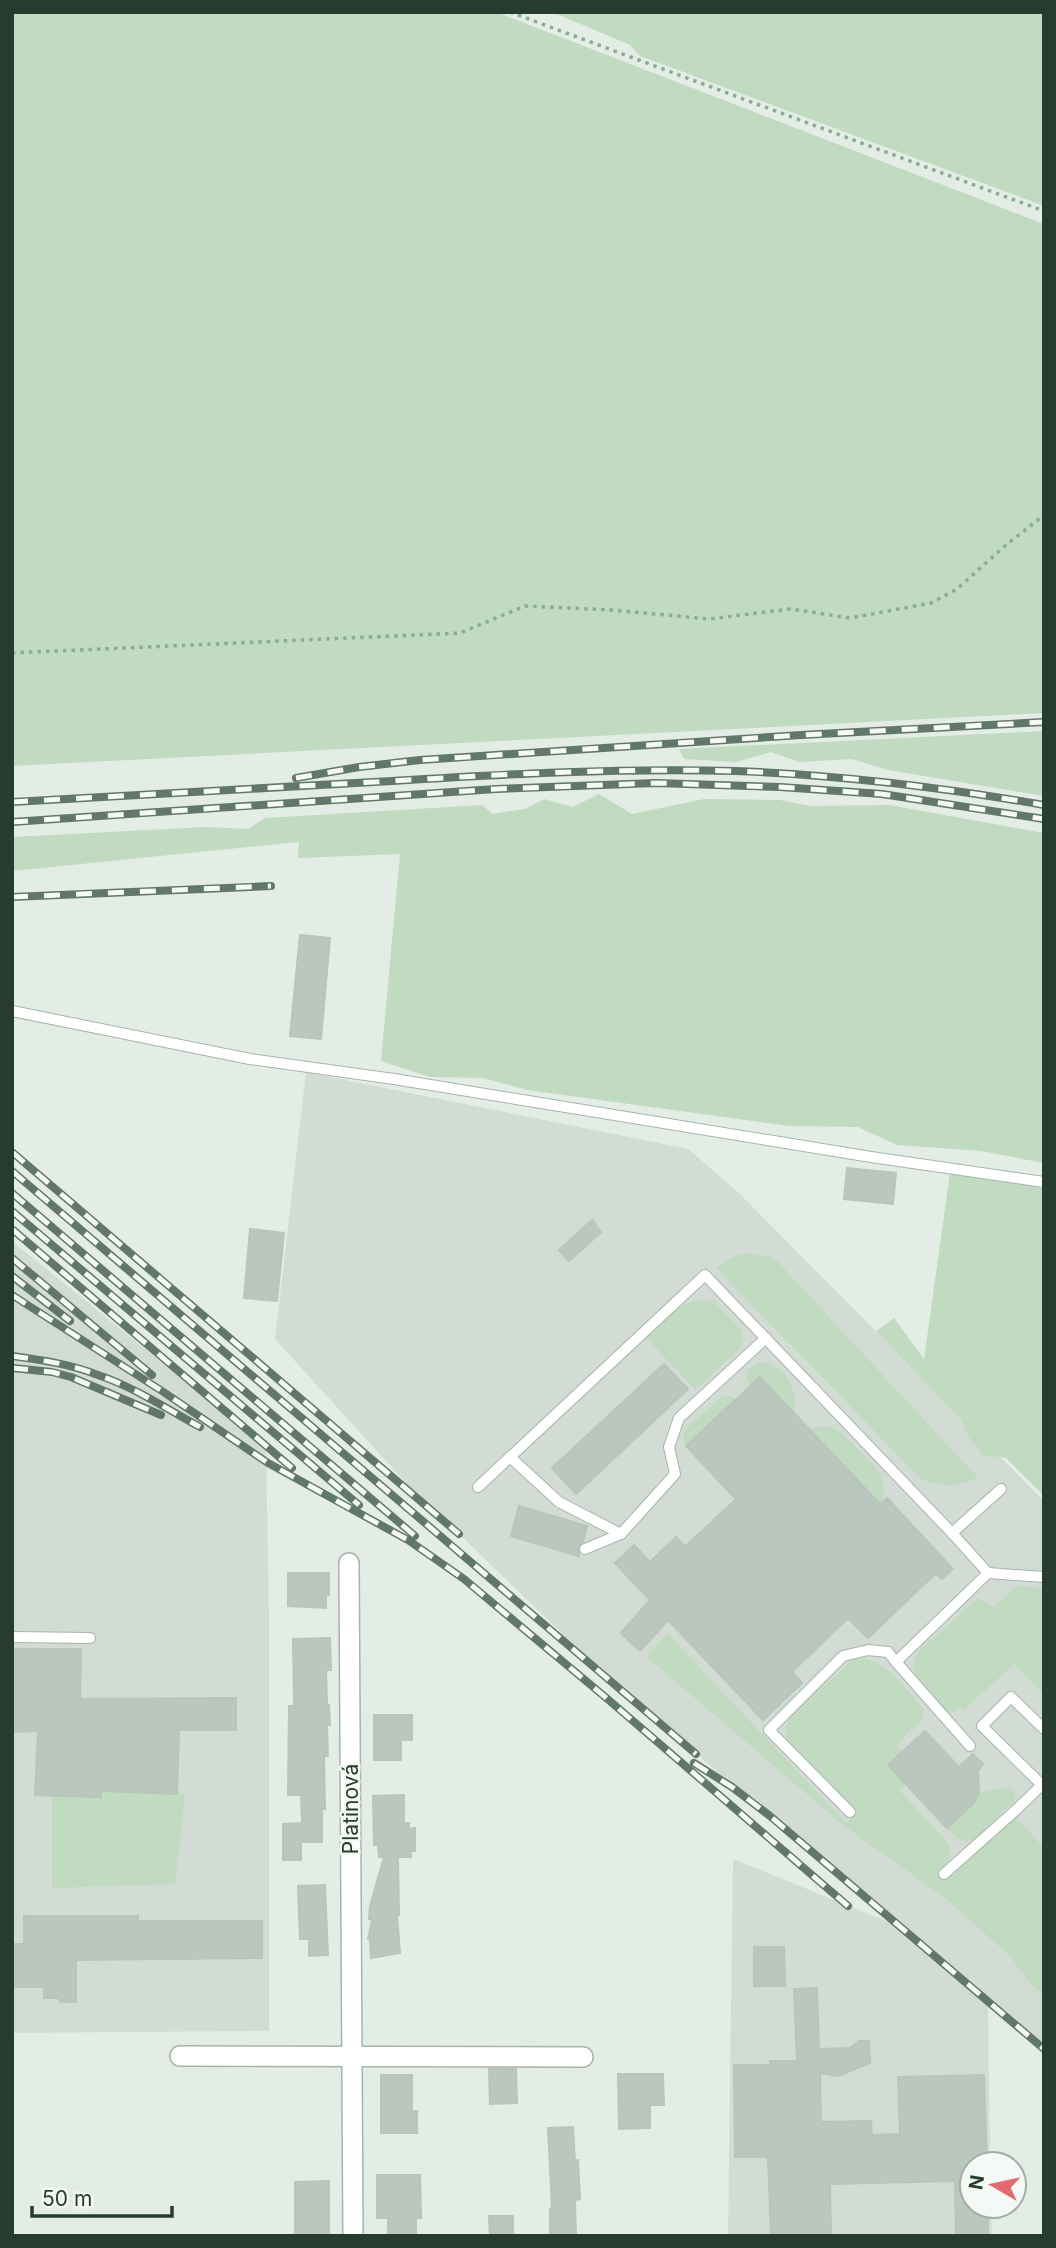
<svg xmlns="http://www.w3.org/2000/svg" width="1056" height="2248" viewBox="0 0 1056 2248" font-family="Inter,sans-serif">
<rect width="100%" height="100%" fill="#e4ece6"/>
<!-- built -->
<g fill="#d2dcd5">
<path d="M306,1072L688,1149L739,1193L1044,1501V2049L988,2003L990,2164H972V2206H991L992,2236H728L733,1859L896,1925L608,1678L459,1534L425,1504L275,1339Z"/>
<path d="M12,1241L266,1447L269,1611V2031L12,2033Z"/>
</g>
<!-- green -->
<g fill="#c0dbbf">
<path d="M12,12H496L1044,224V713L12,766Z"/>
<path d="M552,12H1044V206L640,56L630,45Z"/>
<path d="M1044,731V796L888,770L852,759L799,762L771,752L737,762L684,759L679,749Z"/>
<path d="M599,794L632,814L704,799L780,800L811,806L889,805L1044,833V1163L981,1151L897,1145L858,1127L789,1126L527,1090L483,1078L430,1077L381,1061L400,854L298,858L299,842L12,871V837L206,827L248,829L265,818L483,805L492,814L525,809L544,799L573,807Z"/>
<path d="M950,1173L1000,1179L1044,1189V1496L1006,1458L982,1455L966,1433L961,1419L876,1331L894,1318L924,1359Z"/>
<path d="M744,1253L771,1257L779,1263L978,1478C959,1487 940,1487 921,1479L716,1268L730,1258Z"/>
<path d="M702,1300L713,1301L741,1329L743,1341L739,1349L695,1390L646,1337C665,1318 674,1303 702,1300Z"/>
<path d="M760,1362C785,1366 799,1388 794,1412L761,1377L751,1386L746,1379L748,1369Z"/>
<path d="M723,1396H730L736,1400L686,1446L683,1436L685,1430Z"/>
<path d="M816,1427H831L840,1432C857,1450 897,1477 880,1504L811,1430Z"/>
<path d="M1016,1586L1044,1588V1695L1014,1664L963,1711L958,1707L950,1714C933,1698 902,1678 918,1652L978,1598L994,1607Z"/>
<path d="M667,1633L846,1823L858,1811L796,1754C786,1741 781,1727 793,1713L854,1659C882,1653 907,1691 924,1709L923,1719L915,1729L912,1728L897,1745L902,1752L888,1765L906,1784L899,1790L948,1843C952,1856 949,1864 939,1873L944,1879L1015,1816L1044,1848V1996L1028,1981L1010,1956L945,1898L844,1826L647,1657Z"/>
<path d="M1007,1788L1014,1789L1016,1796L1013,1802L975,1839C962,1845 955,1837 947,1828L974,1803L979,1792Z"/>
<path d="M101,1791L185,1794L175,1884L52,1888V1796L100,1797Z"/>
</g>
<!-- building -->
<g fill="#bac7be" stroke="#b7c5bb" stroke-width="2">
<path d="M300,935L330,938L321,1039L290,1036Z"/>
<path d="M847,1168L896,1173L893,1204L844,1199Z"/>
<path d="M592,1220L601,1232L569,1261L559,1250Z"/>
<path d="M250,1229L284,1233L277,1301L244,1298Z"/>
<path d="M664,1364L688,1389L576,1494L552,1468Z"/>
<path d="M760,1377L880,1504L887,1498L953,1569L942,1579L936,1573L868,1638L848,1618L792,1672L802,1683L763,1720L668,1620L640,1651L621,1633L650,1600L615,1563L634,1545L650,1562L676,1537L685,1547L736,1499L686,1446Z"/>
<path d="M519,1506L587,1526L583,1542L578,1547L579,1556L511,1536Z"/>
<path d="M288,1573H329V1595H326V1608L288,1606Z"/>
<path d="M330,1638L331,1670H326L327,1705H329L330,1725H327L328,1756H324L325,1809H322V1842H301V1860H283V1824L302,1823L301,1795H288L289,1706H294L293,1639Z"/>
<path d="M12,1649H81L80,1699L236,1698V1730H179L177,1794L101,1791V1797L35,1795L38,1731L12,1732Z"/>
<path d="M374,1715H412V1740H401V1760H374Z"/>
<path d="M925,1731L959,1767L973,1754L983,1764L978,1771L979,1792L974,1803L947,1828L888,1765Z"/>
<path d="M404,1795V1823H409V1829L415,1828V1851H411V1857H398L399,1915H397L400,1953L371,1958L370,1939H368L372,1920L369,1919L370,1906L384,1857H379L378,1845H374L373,1796Z"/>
<path d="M325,1885L328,1955L309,1956V1939H300L298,1886Z"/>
<path d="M24,1916H138V1921H262V1958L76,1960V2002H61L58,1998H44V1987H12V1944H24Z"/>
<path d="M754,1947H784L785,1986H754Z"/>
<path d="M817,1988L819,2049L850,2048L859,2041H869L870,2063L838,2076L820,2073L821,2122L871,2121L872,2135L900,2134L898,2077L984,2075L987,2164H972V2206H988V2236H956L955,2181L830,2184L831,2236H771L768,2157H735L734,2065H770V2061H797L794,1989Z"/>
<path d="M489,2069H516L517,2103L490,2104Z"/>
<path d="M618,2074H663L664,2105H650V2128L619,2129Z"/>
<path d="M381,2075H412V2111H417V2133H381Z"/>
<path d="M573,2127L575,2161L578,2160L580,2199L575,2200L576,2236H550V2209H552L548,2128Z"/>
<path d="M377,2175H420L421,2218H416V2236H388V2218H377Z"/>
<path d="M329,2181V2236H295V2182Z"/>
<path d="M489,2216H513V2236H490Z"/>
</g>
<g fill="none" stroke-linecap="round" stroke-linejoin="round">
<defs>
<g id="lane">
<path d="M12,1011L250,1059L394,1079L871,1157L1044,1182"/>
<path d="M510,1457L559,1502L621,1534L675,1474L669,1447L679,1418L766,1338"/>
<path d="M478,1487L705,1275L952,1533"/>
<path d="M585,1549L621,1534"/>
<path d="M988,1573L1044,1577"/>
<path d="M12,1637L90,1638"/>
<path d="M896,1662L970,1746"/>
<path d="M1042,1785L982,1726L1011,1697L1044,1729"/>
<path d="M850,1812L769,1730L843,1656L868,1650L888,1652L896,1662L988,1573L952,1533L1001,1489"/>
<path d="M944,1874L1017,1809L1044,1783"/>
</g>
<g id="street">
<path d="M349,1563L353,2236"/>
<path d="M180,2056L583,2057"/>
</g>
</defs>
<!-- lane casing -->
<use href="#lane" stroke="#a7b4ab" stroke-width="12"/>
<!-- street casing -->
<use href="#street" stroke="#a7b4ab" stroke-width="22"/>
<!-- path -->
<g stroke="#88ad96" stroke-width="3.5" stroke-dasharray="3.5 5" stroke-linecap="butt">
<path d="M510,12L1044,211"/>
<path d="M12,653L460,633L525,606L612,610L709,619L790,609L850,618L931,603L957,589L1006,545L1044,515"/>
</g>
<!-- lane -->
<use href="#lane" stroke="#fff" stroke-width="10"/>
<!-- street -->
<use href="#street" stroke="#fff" stroke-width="19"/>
<defs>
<g id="rail">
<path d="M296,778L359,767L420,760L801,735L1044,722"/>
<path d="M12,802C139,795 265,788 392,781C506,774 620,768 735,771C838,775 941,787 1044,805"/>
<path d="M12,822L496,789L656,783L780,787L882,794L1044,819"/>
<path d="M12,897L271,886"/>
<path d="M12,1152L459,1534"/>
<path d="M12,1171L696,1754"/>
<path d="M12,1193L415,1536"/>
<path d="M12,1211L359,1505"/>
<path d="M12,1229L292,1468"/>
<path d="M12,1258L152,1375"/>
<path d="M12,1276L70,1321"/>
<path d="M12,1295L162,1391L268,1463L408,1540L464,1579L604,1696L848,1906"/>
<path d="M12,1356C42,1360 70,1364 98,1375C134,1387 167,1409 200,1427"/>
<path d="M12,1368L52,1372L71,1377L161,1415"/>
<path d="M694,1763L732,1787L770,1816L1044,2049"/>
</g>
</defs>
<!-- rail casing -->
<use href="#rail" stroke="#60776a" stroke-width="8"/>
<!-- rail -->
<use href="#rail" stroke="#f4f9f5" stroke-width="5" stroke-dasharray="16" stroke-linecap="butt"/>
</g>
<g text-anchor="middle" stroke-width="5" stroke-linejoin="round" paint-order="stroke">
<!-- street labels -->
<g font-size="21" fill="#253c2f" stroke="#f4f9f5">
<text transform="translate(351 1809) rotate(-90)" y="7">Platinová</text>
</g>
</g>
<!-- border -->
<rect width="1056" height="2248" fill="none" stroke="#253c2f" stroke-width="28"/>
<!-- north arrow -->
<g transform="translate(993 2185) rotate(279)"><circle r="33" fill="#f4f9f5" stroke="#a1ada6" stroke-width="2"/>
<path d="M0-5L12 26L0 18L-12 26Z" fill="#e46a71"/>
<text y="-10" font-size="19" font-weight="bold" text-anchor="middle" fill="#253c2f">N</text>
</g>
<!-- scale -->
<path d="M32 2206v10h140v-10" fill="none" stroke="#253c2f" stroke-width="3.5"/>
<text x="42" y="2206" font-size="21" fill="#253c2f" stroke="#f4f9f5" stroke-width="5" paint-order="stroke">50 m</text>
</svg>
